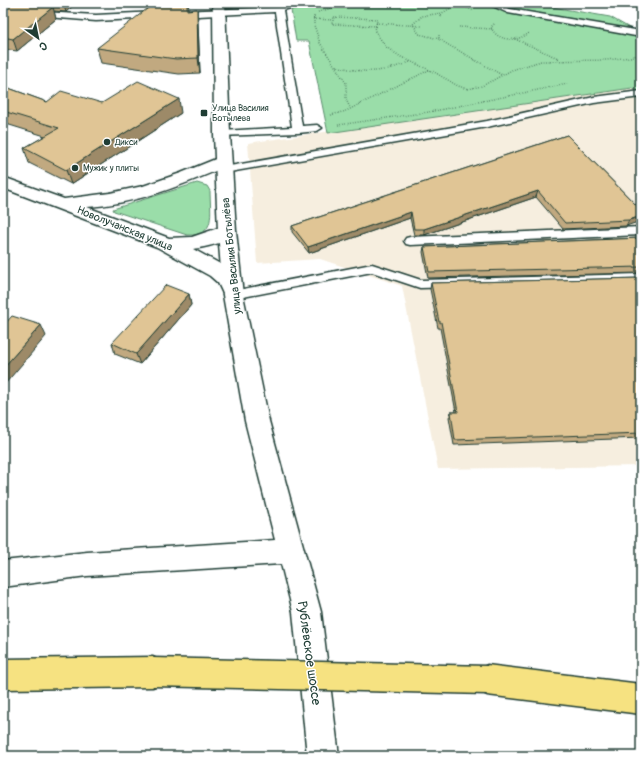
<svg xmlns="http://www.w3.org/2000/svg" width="644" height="759" viewBox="0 0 644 759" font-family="Pangolin,sans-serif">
<rect width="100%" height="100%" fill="#fff"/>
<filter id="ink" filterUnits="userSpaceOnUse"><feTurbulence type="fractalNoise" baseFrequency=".025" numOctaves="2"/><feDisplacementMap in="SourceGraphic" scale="8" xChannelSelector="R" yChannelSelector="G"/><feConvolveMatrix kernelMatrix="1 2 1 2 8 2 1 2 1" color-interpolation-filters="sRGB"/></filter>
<g filter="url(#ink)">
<!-- built -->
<path fill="#f6eedf" d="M632,88L641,93V466L438,469L402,286L320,259L257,263L248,143Z"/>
<!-- green -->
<g fill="#9adda9" stroke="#5c8d6e">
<path d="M316,3H529L610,17L633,30L641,28V93L632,88L328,133L309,41H296L291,10Z"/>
<path d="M197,183L207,186L210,191C210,212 217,237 187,235L114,211L113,209Z"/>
</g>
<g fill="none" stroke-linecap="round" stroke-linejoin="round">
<defs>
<g id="lane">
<path d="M39,3H47L42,12L96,15L156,12L160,15L156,18L96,21L34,16L33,14Z"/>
<path d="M291,3H304L303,5L283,10L302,126L317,125L322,128L317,131L298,133L218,136L217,134L222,131L292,127L275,12L179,17L175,14L179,11L279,7Z"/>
<path d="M486,3H497L510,9L641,31V37L508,13Z"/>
<path d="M641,91V97L594,103L487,127L224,173L219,170L224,167L487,121L594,97Z"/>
<path d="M641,227V235L410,245L406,244L404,241L406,238L410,237Z"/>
<path d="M372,264L421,280L641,274V282L420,288L372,272L233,299L229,298L227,295L229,292L233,291Z"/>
</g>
<path id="street" d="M223,156L229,157L231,161L229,165C184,185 136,204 87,207L169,238L192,237L227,225L234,227L236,231C229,243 206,247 193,249L224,266L233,275L243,295L240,300L233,302L226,300L218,283L210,276L157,247L3,188V177L64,199L110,193L143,186L181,173Z"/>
<path id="secondary" d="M213,3H225L230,134L236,231L243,295L269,421L321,612L339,756H307L293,612L281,564L87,576L3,587V561L87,552L275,540L245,421L223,295L218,231L214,134Z"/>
<g id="highway">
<path d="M153,657L163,662L168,672L163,682L153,687L3,689V659Z"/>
<path d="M487,665L641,684V714L487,695L477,690L472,680L477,670Z"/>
</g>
</defs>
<!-- lane casing -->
<use href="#lane" stroke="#1f3d34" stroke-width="3"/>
<!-- street casing -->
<use href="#street" stroke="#1f3d34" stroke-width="3"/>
<!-- secondary casing -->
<use href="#secondary" stroke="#1f3d34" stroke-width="3"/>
<!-- highway casing -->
<use href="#highway" stroke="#1f3d34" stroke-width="3"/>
<!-- path -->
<g stroke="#1f3d34" stroke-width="1.5" stroke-dasharray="0.5 2" stroke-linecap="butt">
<path d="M456,3L474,11"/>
<path d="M318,12L350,3"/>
<path d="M314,16V25L320,43L346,83V99L350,108"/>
<path d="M334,17L377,19L376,26L332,24Z"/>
<path d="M441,17L442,13L458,4"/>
<path d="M313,19L333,20"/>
<path d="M376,23L422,26"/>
<path d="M494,24L491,27C497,42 518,42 529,33"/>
<path d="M376,26L375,31L386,47L401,57L436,73L458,86L468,89L482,86L512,70L541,61L607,60L630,57L641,54"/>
<path d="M459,27L492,29"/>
<path d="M439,35V39L445,43L502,75"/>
<path d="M439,39L419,34L413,24L422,16L442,13"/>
<path d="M515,39L560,59"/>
<path d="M336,66C367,74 380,73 410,62"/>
<path d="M331,115L346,111L429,70"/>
<path d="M338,125L429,112L567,84"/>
</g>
<!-- lane -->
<use href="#lane" fill="#fff" fill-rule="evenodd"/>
<!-- street -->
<use href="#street" fill="#fff" fill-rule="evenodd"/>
<!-- secondary -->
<use href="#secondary" fill="#fff" fill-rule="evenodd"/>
<!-- highway -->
<use href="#highway" fill="#f6e281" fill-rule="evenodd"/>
<defs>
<path id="highway-bridge" d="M153,672L487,680"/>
</defs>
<!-- highway-bridge casing -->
<use href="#highway-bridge" stroke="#1f3d34" stroke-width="31" stroke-linecap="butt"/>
<!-- highway-bridge -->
<use href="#highway-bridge" stroke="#f6e281" stroke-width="28"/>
</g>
<!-- wall -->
<g fill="#c1a980" stroke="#1f3d34">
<path d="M3,3H37L36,5L43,6L42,3H76L66,12L54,11L56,19L17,51L3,49Z"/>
<path d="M165,3H188L189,9L188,10L197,9L198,23L200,73L179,74L101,63L97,48L165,4Z"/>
<path d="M3,86L47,102L102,103L181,113L71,184L29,163L24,148L45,136L3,123Z"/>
<path d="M567,135L641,210L626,226L563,229L536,197L424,235H414L410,218L309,253L292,232V226Z"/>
<path d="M641,238V273L428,278L423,252L424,247Z"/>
<path d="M641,278V438L454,445L449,417L451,412H456L440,328H438L430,289L431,283Z"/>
<path d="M189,294L191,305L140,364L115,354L112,343Z"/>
</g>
<!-- shaded-wall -->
<g fill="#9d8a68" stroke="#1f3d34">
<path d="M29,3H37L32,13Z"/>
<path d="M63,3H76L66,12Z"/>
<path d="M53,7L56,19L17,51L13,39Z"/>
<path d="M197,9L198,23L200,73L198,58Z"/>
<path d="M179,99L181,113L71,184L66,170Z"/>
<path d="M538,191L536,197L424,235V229Z"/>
<path d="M411,212L410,218L309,253L308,247Z"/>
<path d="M641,216V221L626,226L629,220Z"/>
<path d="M189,294L191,305L140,364L136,354Z"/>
<path d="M41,325L46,336L5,384L3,381V368Z"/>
</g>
<!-- building -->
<g fill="#e0c595" stroke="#1f3d34">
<path d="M3,3H29V4L53,7L13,39L3,37Z"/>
<path d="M187,3V10L197,9L198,58L176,59L97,48L152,5Z"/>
<path d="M138,81L179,99L66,170L24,148L59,128L3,111V86L47,102L61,91L102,103Z"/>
<path d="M567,135L641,210V216L629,220L565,223L538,191L424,229H414L411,212L308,247L292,226Z"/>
<path d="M641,238V267L429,272L424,247Z"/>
<path d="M641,278V433L455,440L451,412H458L441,322H439L431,283Z"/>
<path d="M166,285L189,294L136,354L112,343Z"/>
<path d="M12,316L41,325L3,368V326Z"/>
</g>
</g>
<!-- markers -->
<g fill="#1f3d34" stroke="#fff" stroke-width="1.5">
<rect x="200" y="109" width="8" height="8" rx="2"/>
<circle cx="107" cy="142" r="4"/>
<circle cx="75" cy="168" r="4"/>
</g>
<g text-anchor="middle" stroke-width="3" stroke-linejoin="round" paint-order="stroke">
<!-- far-poi labels -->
<g font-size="9" fill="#1f3d34" stroke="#fff" text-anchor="start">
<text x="212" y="111">Улица Василия<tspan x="212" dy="10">Ботылева</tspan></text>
<text x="115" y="145">Дикси</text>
<text x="83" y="171">Мужик у плиты</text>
</g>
<!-- street labels -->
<g font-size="11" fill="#1f3d34" stroke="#fff">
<text transform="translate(125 228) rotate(22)" y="4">Новолучанская улица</text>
<text transform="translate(231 256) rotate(-96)" y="4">улица Василия Ботылёва</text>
</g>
<!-- near-street labels -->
<g font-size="13" fill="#1f3d34" stroke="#fff">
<text transform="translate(310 653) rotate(82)" y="5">Рублёвское шоссе</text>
</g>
</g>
<!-- margin -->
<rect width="644" height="759" fill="none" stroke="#fff" stroke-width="16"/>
<rect x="8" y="8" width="628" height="743" fill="none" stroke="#1f3d34" stroke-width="1.5" filter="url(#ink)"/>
<!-- north arrow -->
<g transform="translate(38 38) rotate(147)" stroke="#ffffff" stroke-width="3" paint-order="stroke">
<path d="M0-3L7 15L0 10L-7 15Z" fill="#1f3d34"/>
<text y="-6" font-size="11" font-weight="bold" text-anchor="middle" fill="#1f3d34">С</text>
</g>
</svg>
